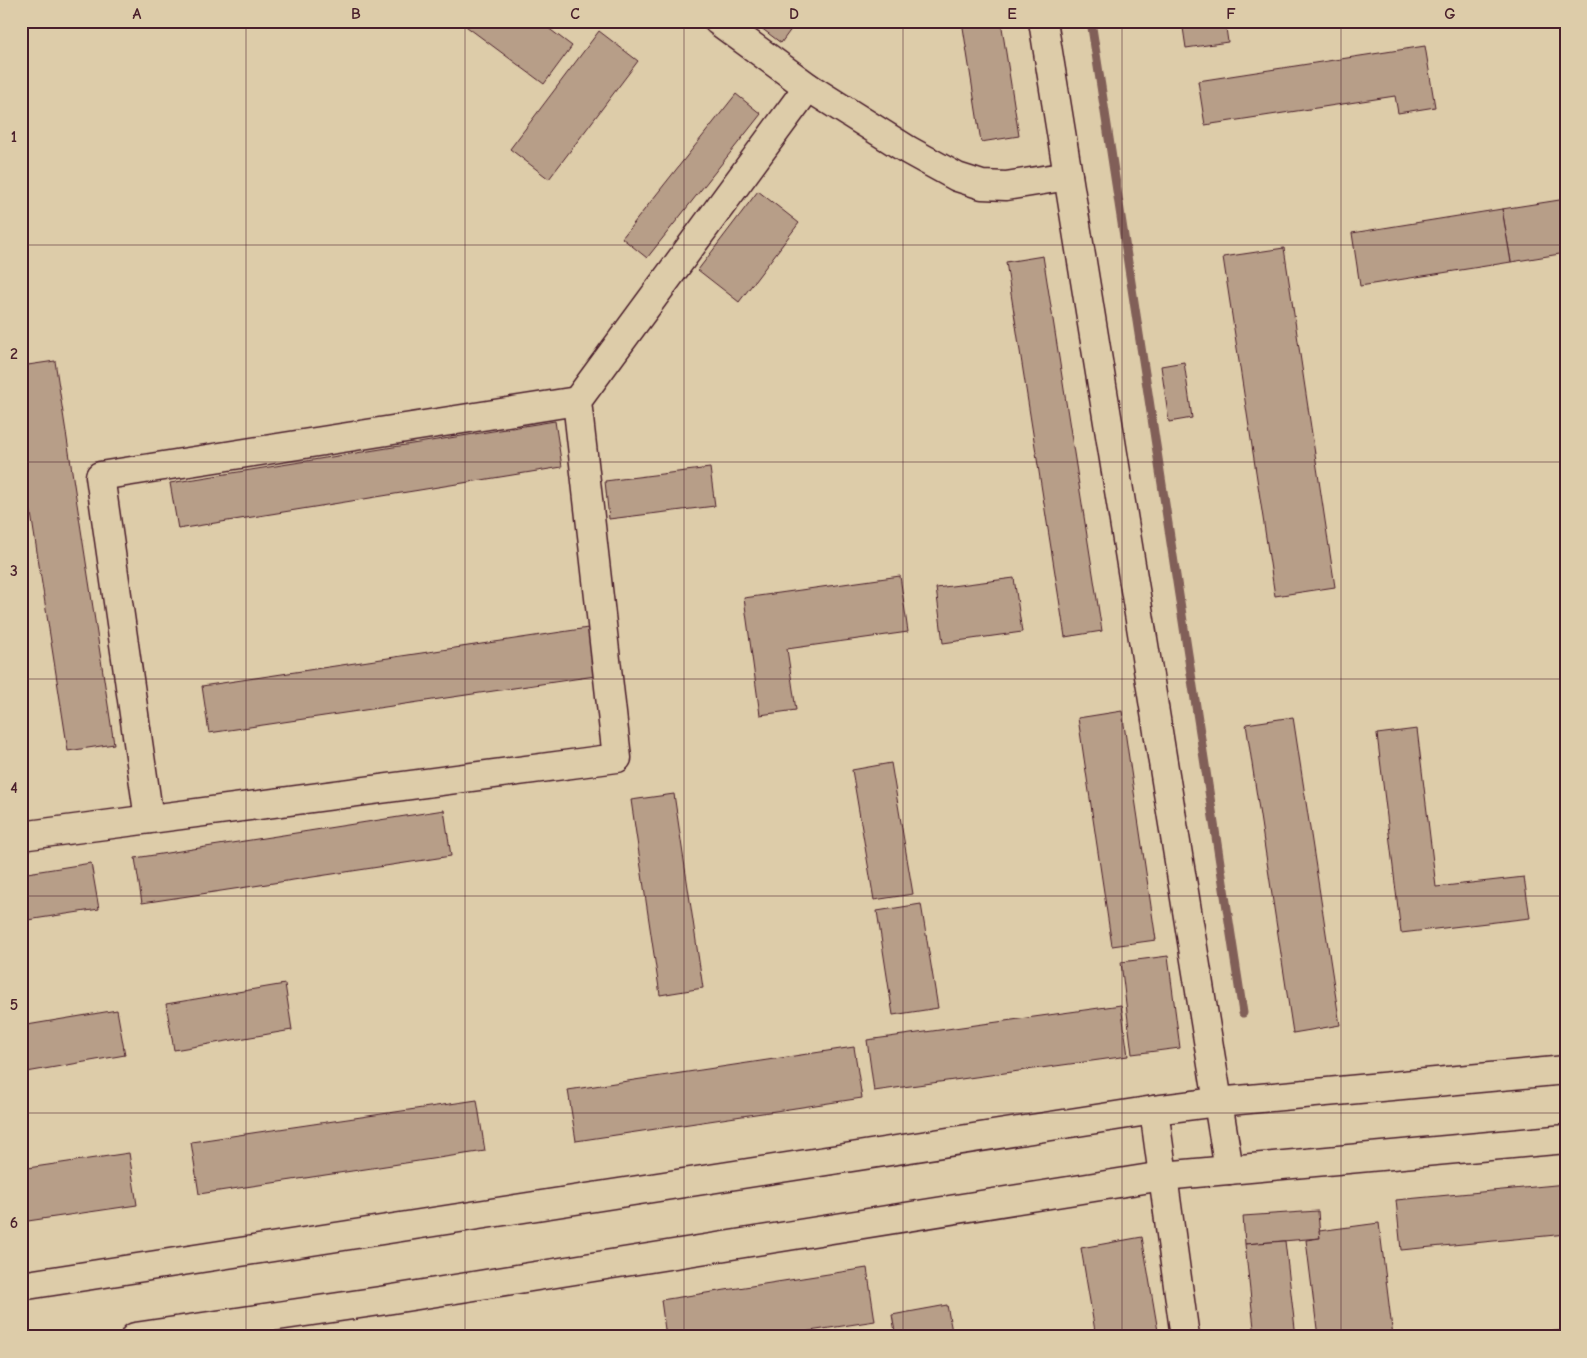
<svg xmlns="http://www.w3.org/2000/svg" width="1587" height="1358" viewBox="0 0 1587 1358" font-family="'Comic Neue',sans-serif">
<rect width="100%" height="100%" fill="#ddcca9"/>
<filter id="ink" filterUnits="userSpaceOnUse"><feTurbulence type="fractalNoise" baseFrequency=".02" numOctaves="2"/><feDisplacementMap in="SourceGraphic" scale="10" xChannelSelector="R" yChannelSelector="G"/><feConvolveMatrix kernelMatrix="1 2 1 2 8 2 1 2 1" color-interpolation-filters="sRGB"/></filter>
<g filter="url(#ink)">
<g fill="none" stroke-linecap="round" stroke-linejoin="round">
<!-- stream -->
<path stroke="#815f59" stroke-width="9" d="M1091,21L1243,1013"/>
</g>
<!-- building -->
<g fill="#b79e88" stroke="#4a1f2b">
<path d="M459,21H539L572,46L544,84Z"/>
<path d="M752,21H797L781,43Z"/>
<path d="M962,21H1001L1019,136L981,142Z"/>
<path d="M1182,21H1225L1228,42L1186,48Z"/>
<path d="M599,31L638,61L549,179L510,149Z"/>
<path d="M1425,46L1435,107L1398,113L1395,96L1205,125L1198,81Z"/>
<path d="M736,94L761,114L647,258L622,238Z"/>
<path d="M758,191L799,223L739,302L698,270Z"/>
<path d="M1566,199V253L1511,262L1502,209Z"/>
<path d="M1502,209L1511,262L1360,286L1352,233Z"/>
<path d="M1284,248L1335,587L1275,596L1223,257Z"/>
<path d="M1043,256L1102,631L1065,637L1006,262Z"/>
<path d="M55,361L114,744L68,751L21,449V366Z"/>
<path d="M1184,362L1192,418L1169,422L1161,366Z"/>
<path d="M555,421L562,467L178,529L170,483Z"/>
<path d="M710,468L715,506L609,519L605,481Z"/>
<path d="M900,576L908,632L787,649L796,710L760,715L744,598Z"/>
<path d="M1014,578L1022,632L943,643L936,588Z"/>
<path d="M588,628L595,676L209,733L202,686Z"/>
<path d="M1122,711L1156,940L1112,946L1078,718Z"/>
<path d="M1293,717L1340,1025L1293,1033L1246,724Z"/>
<path d="M1417,729L1436,887L1524,877L1530,918L1401,933L1377,734Z"/>
<path d="M891,763L913,894L874,900L852,770Z"/>
<path d="M674,794L703,988L660,995L631,800Z"/>
<path d="M444,810L451,856L142,903L135,858Z"/>
<path d="M91,863L99,909L21,921V874Z"/>
<path d="M921,904L938,1008L893,1015L877,911Z"/>
<path d="M1168,956L1180,1048L1132,1054L1121,962Z"/>
<path d="M285,984L292,1030L174,1050L166,1004Z"/>
<path d="M1121,1005L1128,1056L874,1091L867,1040Z"/>
<path d="M117,1010L125,1055L21,1073V1026Z"/>
<path d="M854,1047L862,1098L576,1141L568,1090Z"/>
<path d="M477,1100L485,1151L199,1194L191,1142Z"/>
<path d="M129,1153L137,1205L21,1222V1169Z"/>
<path d="M1566,1184V1234L1401,1250L1396,1200Z"/>
<path d="M1318,1211L1320,1238L1245,1244L1243,1216Z"/>
<path d="M1379,1223L1393,1337H1318L1306,1240L1320,1238L1319,1231Z"/>
<path d="M1142,1237L1159,1337H1096L1081,1248Z"/>
<path d="M1285,1241L1296,1337H1255L1245,1244Z"/>
<path d="M867,1268L875,1321L771,1337H666L661,1300Z"/>
<path d="M947,1305L953,1337H896L892,1315Z"/>
<path d="M1566,1330V1337H1536L1535,1333Z"/>
</g>
<g fill="none" stroke-linecap="round" stroke-linejoin="round">
<defs>
<g id="minor">
<path d="M718,21L808,87L908,150L957,177L982,185L1006,186L1068,176"/>
<path d="M149,819L100,476L577,401"/>
<path d="M21,836L617,758L577,401L808,87"/>
</g>
<g id="tertiary">
<path d="M1043,21L1229,1170"/>
<path d="M1154,1110L1185,1337"/>
</g>
<g id="secondary">
<path d="M21,1286L1154,1110L1217,1102L1566,1070"/>
<path d="M135,1337L380,1301L1163,1176L1566,1139"/>
</g>
</defs>
<!-- minor casing -->
<use href="#minor" stroke="#4a1f2b" stroke-width="31"/>
<!-- tertiary casing -->
<use href="#tertiary" stroke="#4a1f2b" stroke-width="31"/>
<!-- secondary casing -->
<use href="#secondary" stroke="#4a1f2b" stroke-width="31"/>
<!-- minor -->
<use href="#minor" stroke="#ddcca9" stroke-width="28"/>
<!-- tertiary -->
<use href="#tertiary" stroke="#ddcca9" stroke-width="28"/>
<!-- secondary -->
<use href="#secondary" stroke="#ddcca9" stroke-width="28"/>
</g>
</g>
<!-- grid -->
<path fill="none" stroke="#4a1f2b" stroke-width="1" stroke-opacity="0.55" d="M246,21V1337M465,21V1337M684,21V1337M903,21V1337M1122,21V1337M1341,21V1337M21,245H1566M21,462H1566M21,679H1566M21,896H1566M21,1113H1566"/>
<!-- margin -->
<rect width="1587" height="1358" fill="none" stroke="#ddcca9" stroke-width="55"/>
<rect x="28" y="28" width="1532" height="1302" fill="none" stroke="#4a1f2b" stroke-width="2"/>
<g font-size="16" text-anchor="middle" font-weight="bold" fill="#4a1f2b">
<text x="137" y="19">A</text>
<text x="356" y="19">B</text>
<text x="575" y="19">C</text>
<text x="794" y="19">D</text>
<text x="1012" y="19">E</text>
<text x="1231" y="19">F</text>
<text x="1450" y="19">G</text>
<text x="14" y="142">1</text>
<text x="14" y="359">2</text>
<text x="14" y="576">3</text>
<text x="14" y="793">4</text>
<text x="14" y="1010">5</text>
<text x="14" y="1228">6</text>
</g>
</svg>
